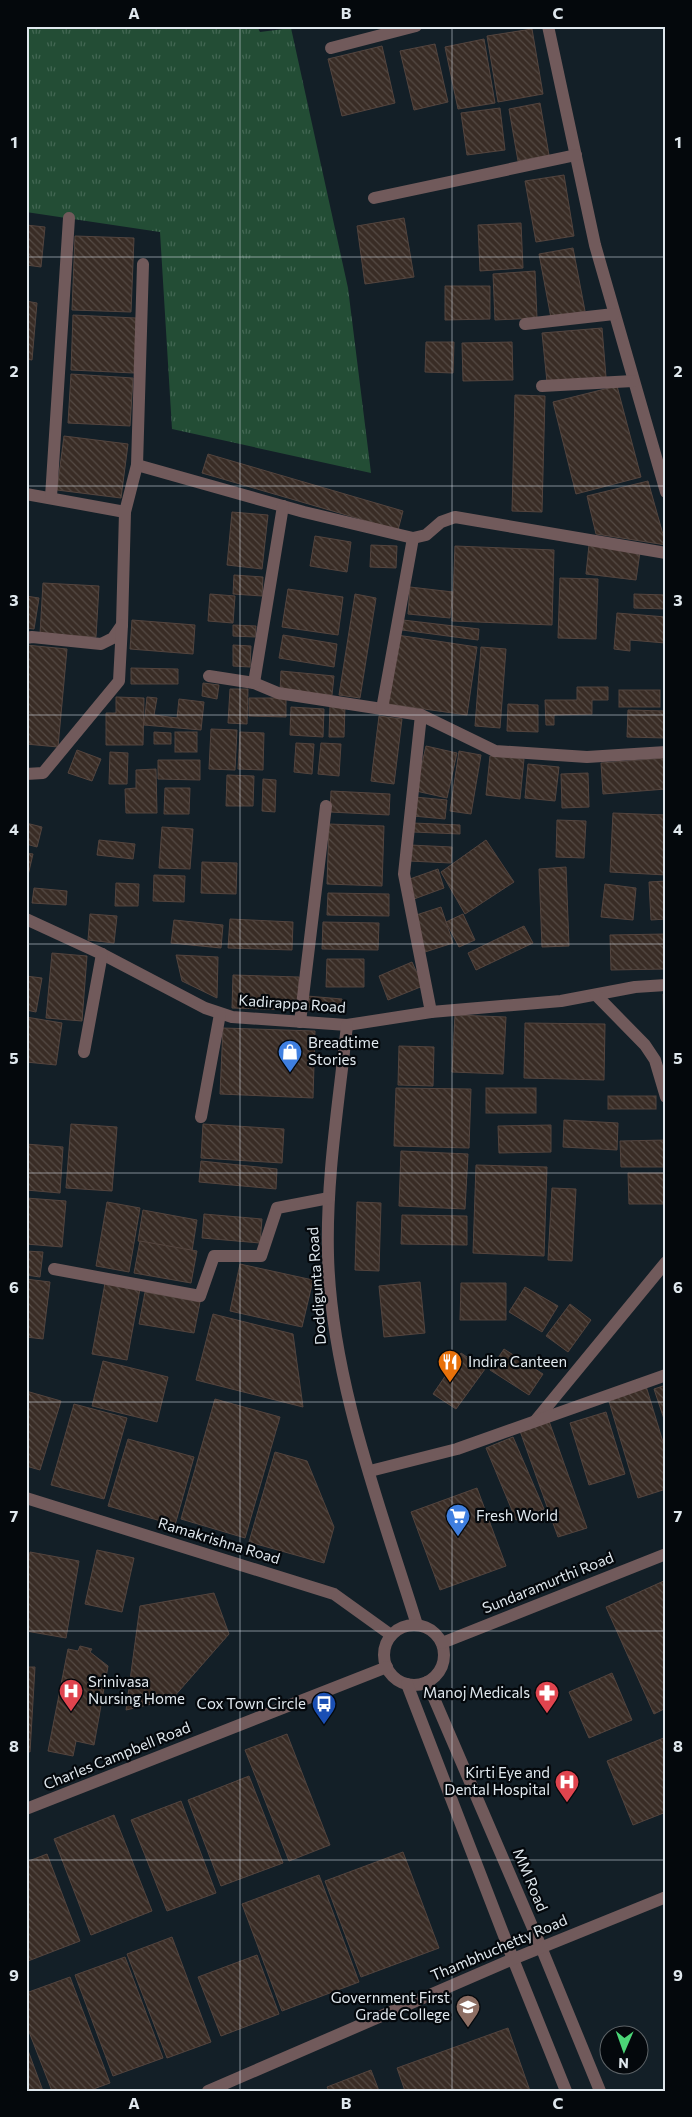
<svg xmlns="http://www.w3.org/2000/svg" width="692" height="2117" viewBox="0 0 692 2117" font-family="Commissioner,sans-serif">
<defs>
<pattern id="grass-tufts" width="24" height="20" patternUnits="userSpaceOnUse" patternTransform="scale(1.25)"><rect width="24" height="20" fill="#234d35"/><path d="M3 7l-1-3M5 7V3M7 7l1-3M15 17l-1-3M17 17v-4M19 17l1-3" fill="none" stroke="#436753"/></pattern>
<pattern id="building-back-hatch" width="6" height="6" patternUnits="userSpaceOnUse" patternTransform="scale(1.25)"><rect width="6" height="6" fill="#392c25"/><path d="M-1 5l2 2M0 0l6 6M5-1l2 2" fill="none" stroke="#554b45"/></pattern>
</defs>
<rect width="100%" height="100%" fill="#131f27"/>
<!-- grass -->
<path fill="url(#grass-tufts)" d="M26,26H257L260,32L291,28L348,288L371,473L172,429L160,232L26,212Z"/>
<!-- building -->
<g fill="url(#building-back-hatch)" stroke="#53443e">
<path d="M532,29L543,94L498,102L487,36Z"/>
<path d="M484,39L495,103L458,109L445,47Z"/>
<path d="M435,44L448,102L414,110L400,51Z"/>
<path d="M382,46L395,103L342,116L328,59Z"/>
<path d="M540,103L549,155L518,161L509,109Z"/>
<path d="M500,108L505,150L467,155L461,113Z"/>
<path d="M564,175L574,236L536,242L525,181Z"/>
<path d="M404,218L414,277L365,284L357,226Z"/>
<path d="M521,223L523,268L480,271L478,225Z"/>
<path d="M26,225L45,227L41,267L26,265Z"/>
<path d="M75,236L134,238L131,312L72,310Z"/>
<path d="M573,248L585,311L551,318L539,254Z"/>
<path d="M535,271L537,318L495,320L493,274Z"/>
<path d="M445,286H490V319L445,320Z"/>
<path d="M26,301L37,303L32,360L26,359Z"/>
<path d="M73,315L136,318L134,373L71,370Z"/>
<path d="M602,328L606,377L547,382L542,333Z"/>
<path d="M426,342H454L453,373L425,372Z"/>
<path d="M512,342L513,380L463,381L462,343Z"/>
<path d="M71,374L133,378L130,426L68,423Z"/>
<path d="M617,386L641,477L576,494L553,402Z"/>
<path d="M515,395L545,396L542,512L512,511Z"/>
<path d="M64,436L128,444L121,498L57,490Z"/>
<path d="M208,454L403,511L398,530L202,473Z"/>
<path d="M648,481L666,545L596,534L587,496Z"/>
<path d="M232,512L268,515L262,569L227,565Z"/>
<path d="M315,536L351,542L347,572L310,566Z"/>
<path d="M371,545L397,546L396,568L370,567Z"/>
<path d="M589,545L640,552L636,580L586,574Z"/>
<path d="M455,546L554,550L552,625L452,621Z"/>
<path d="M234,575L263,577L262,596L233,594Z"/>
<path d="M560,578L598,579L596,639L558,638Z"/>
<path d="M43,583L99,586L96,637L40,634Z"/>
<path d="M410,587L453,592L450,618L408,614Z"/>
<path d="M288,589L343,597L338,635L282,627Z"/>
<path d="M210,594L235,596L233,623L208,621Z"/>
<path d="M355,594L376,598L360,698L339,695Z"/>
<path d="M634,594L666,595V609L634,608Z"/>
<path d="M26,596L39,598L34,629L26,628Z"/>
<path d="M617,613L666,617L665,643L630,640V651L614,649Z"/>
<path d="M132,620L195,625L193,654L130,649Z"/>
<path d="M403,620L479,629L478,640L402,630Z"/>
<path d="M233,625L256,626L255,637L233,636Z"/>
<path d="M283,635L337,644L334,667L279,658Z"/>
<path d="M397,635L477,647L467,715L388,704Z"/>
<path d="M26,645L67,649L58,747L26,744Z"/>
<path d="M233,645L251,646L250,667L233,666Z"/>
<path d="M481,647L506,649L500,728L475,726Z"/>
<path d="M131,668L178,669V684H131Z"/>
<path d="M281,671L334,676L332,695L280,691Z"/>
<path d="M203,683L219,685L217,699L202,696Z"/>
<path d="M577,687H608V700H592V714L554,715V725H546L545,700H577Z"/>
<path d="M230,689H248L247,724L228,723Z"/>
<rect x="619" y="690" width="41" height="17"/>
<path d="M116,697L144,698L143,745H106V713H116Z"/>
<path d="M147,697L157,698L154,715L177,718L179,699L204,702L201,730L144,725Z"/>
<path d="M249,698H286V717L249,716Z"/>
<path d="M508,704L538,705V732L507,731Z"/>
<path d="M330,705L345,706L344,737H329Z"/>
<path d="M291,707L324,709L323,737L290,735Z"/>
<path d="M628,710L666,711L665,738L627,737Z"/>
<path d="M379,716L402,719L394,784L371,781Z"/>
<path d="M211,729L237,730L235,770L209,769Z"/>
<path d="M154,732L171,733V744H154Z"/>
<rect x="175" y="732" width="22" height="20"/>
<path d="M240,732L264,733L263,770L238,769Z"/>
<path d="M296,743L314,744L312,774L294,772Z"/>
<path d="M321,743L341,744L339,776L318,774Z"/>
<path d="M426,746L457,753L447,798L416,791Z"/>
<path d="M77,750L101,759L92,781L68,773Z"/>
<path d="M459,751L481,755L471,814L450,811Z"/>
<path d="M110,752L128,753L127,784H109Z"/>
<path d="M490,756L524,759L520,799L486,795Z"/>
<path d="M666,758V789L603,794L601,763Z"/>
<path d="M158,760H200V780L158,779Z"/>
<path d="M528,764L559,767L555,801L525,798Z"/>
<path d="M156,769L157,813H126L125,789L136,788V770Z"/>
<path d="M588,773L589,807L562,808L561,774Z"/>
<path d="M227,775L254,776L253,806H226Z"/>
<path d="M263,779L276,780L275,812L262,811Z"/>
<path d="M165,788H190L189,814H164Z"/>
<path d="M331,791L390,794L389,815L330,812Z"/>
<path d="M415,797L447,800L445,819L413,816Z"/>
<path d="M613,813L666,815V875L610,872Z"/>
<path d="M557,820L586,821L584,858L556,857Z"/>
<path d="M26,823L42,827L37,847L26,844Z"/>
<path d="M413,823L460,825V834L413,832Z"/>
<path d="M329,824L384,826L382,886L327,884Z"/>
<path d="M162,827L193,829L190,869L159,868Z"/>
<path d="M99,840L135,844L133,859L97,855Z"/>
<path d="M486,840L514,882L465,914L441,872Z"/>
<path d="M410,845L452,847L451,863L409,861Z"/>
<path d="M26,853L33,854L26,884Z"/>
<path d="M202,862L237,863L236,894L201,893Z"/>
<path d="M566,867L569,946L542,947L539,869Z"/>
<path d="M438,869L444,888L414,899L407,880Z"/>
<path d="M154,875L185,876L184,902L153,901Z"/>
<path d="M666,881V919L651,920L649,882Z"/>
<path d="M116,883L139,884L138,906H115Z"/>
<path d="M605,884L636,888L633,920L601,917Z"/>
<path d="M34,888L67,891L66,905L32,903Z"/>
<path d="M328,893L389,894V916L327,915Z"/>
<path d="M441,907L453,943L425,952L413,916Z"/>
<path d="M90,914L117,916L114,943L88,940Z"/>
<path d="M463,914L475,940L459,947L446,922Z"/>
<path d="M230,919L293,922L292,950L228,948Z"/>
<path d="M174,920L223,925L221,948L171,943Z"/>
<path d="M323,922L379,923L378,950L322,949Z"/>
<path d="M524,926L533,943L476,970L468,953Z"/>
<path d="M666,934V969L611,970L610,935Z"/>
<path d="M52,953L87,956L82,1021L46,1018Z"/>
<path d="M176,955L218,957L217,998L182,981Z"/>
<path d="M327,959H364V987H326Z"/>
<path d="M412,962L423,986L388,1000L379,976Z"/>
<path d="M233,975L299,977L298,1010L232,1008Z"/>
<path d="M26,976L42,978L36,1012L26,1010Z"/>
<path d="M663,994H666V1032H664Z"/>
<path d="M307,996L342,999L341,1012L306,1010Z"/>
<path d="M455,1015L506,1017L503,1074L452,1072Z"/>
<path d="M26,1017L62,1023L56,1065L26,1062Z"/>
<path d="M525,1023L605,1024L604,1080L524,1078Z"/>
<path d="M223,1028L315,1031L313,1098L220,1094Z"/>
<path d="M399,1046L434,1047L433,1086L398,1085Z"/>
<path d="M396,1088L471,1089L469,1148L394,1146Z"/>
<rect x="486" y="1088" width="50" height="25"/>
<rect x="608" y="1096" width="48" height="13"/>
<path d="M564,1120L618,1123L617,1150L563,1147Z"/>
<path d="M71,1124L117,1127L112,1191L66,1188Z"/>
<path d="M203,1124L284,1129L282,1163L201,1158Z"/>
<path d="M551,1125V1152L499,1153L498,1126Z"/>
<path d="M666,1140V1167H621L620,1141Z"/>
<path d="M26,1144L63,1147L60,1193L26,1190Z"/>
<path d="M401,1151L468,1154L465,1209L399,1206Z"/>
<path d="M201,1161L277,1169L276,1189L199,1182Z"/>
<path d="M476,1165L547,1167L544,1256L473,1253Z"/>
<path d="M628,1173H666V1204H629Z"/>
<path d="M552,1188L576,1189L572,1261L548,1260Z"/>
<path d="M26,1198L66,1201L62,1247L26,1244Z"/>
<path d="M107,1202L140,1208L129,1272L96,1266Z"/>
<path d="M357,1202L381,1203L379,1271L355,1270Z"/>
<path d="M143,1210L197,1220L192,1251L138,1241Z"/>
<path d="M204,1214L262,1219L260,1243L202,1238Z"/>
<path d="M402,1215L467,1216V1245L401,1244Z"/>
<path d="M140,1241L197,1251L191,1283L134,1273Z"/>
<path d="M26,1251L43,1252L40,1277L26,1275Z"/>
<path d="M240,1264L313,1280L302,1327L230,1311Z"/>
<path d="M26,1279L50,1282L43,1339L26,1337Z"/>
<path d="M420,1282L425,1333L384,1337L379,1286Z"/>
<path d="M105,1283L140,1289L127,1360L92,1354Z"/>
<path d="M461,1283H506V1320H460Z"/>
<path d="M525,1287L558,1306L542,1332L509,1312Z"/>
<path d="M145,1292L200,1302L194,1333L139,1324Z"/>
<path d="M570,1304L591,1320L568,1352L546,1336Z"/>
<path d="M213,1314L293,1334L303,1407L196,1380Z"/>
<path d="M504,1349L543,1374L529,1395L490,1370Z"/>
<path d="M461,1353L485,1369L456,1409L433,1394Z"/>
<path d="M103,1361L168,1377L157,1422L92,1406Z"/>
<path d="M666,1385V1425L654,1389Z"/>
<path d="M646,1386L666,1452V1489L638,1498L608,1398Z"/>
<path d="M26,1391L61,1401L40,1470L26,1466Z"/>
<path d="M215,1399L280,1417L245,1538L181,1519Z"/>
<path d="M74,1404L127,1418L104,1499L51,1485Z"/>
<path d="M606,1412L625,1474L589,1485L570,1423Z"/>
<path d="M549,1421L587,1528L558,1537L520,1431Z"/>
<path d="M513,1437L544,1509L516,1520L486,1448Z"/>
<path d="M128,1439L194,1457L175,1525L108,1506Z"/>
<path d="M275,1452L307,1461L334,1527L324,1563L249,1542Z"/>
<path d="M477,1488L506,1566L440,1590L411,1512Z"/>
<path d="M97,1550L134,1558L122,1612L85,1604Z"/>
<path d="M30,1552L79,1561L66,1638L26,1631V1574Z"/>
<path d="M666,1580V1708L654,1714L606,1607Z"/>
<path d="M214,1593L229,1634L172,1699L126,1710L140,1606Z"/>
<path d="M80,1646L92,1649L90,1652L108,1666L94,1745L76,1741L73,1756L48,1751L68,1649L78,1651Z"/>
<path d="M26,1667H35L30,1752L26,1751Z"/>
<path d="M612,1673L632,1720L589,1738L569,1692Z"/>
<path d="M287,1734L330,1845L289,1861L245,1750Z"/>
<path d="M666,1737V1812L633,1825L607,1761Z"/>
<path d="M249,1776L283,1863L221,1886L188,1800Z"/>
<path d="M181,1801L216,1893L167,1911L131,1820Z"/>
<path d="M114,1815L152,1911L91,1935L54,1839Z"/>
<path d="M403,1852L439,1948L361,1977L325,1881Z"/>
<path d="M47,1854L80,1941L28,1961L26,1956V1862Z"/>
<path d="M319,1875L359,1982L282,2011L242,1904Z"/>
<path d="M172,1937L211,2042L167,2058L127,1954Z"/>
<path d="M257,1955L279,2014L221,2036L198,1977Z"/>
<path d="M125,1957L163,2058L113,2076L75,1975Z"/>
<path d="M70,1977L110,2083L88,2091H52L26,2024V1993Z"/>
<path d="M508,2028L530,2091H405L397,2068Z"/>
<path d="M26,2045L43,2091H26Z"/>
<path d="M371,2070L379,2091H329L327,2087Z"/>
</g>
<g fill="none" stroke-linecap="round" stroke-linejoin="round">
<!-- minor -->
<g stroke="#715a5b" stroke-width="12">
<path d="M548,26L595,245L666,492"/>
<path d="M331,48L416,26"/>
<path d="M374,198L576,155"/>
<path d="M525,324L614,314"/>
<path d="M542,386L633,381"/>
<path d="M137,465L304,512L413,538L426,535L441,522L455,517L666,553"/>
<path d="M26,494L125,512"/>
<path d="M51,497L69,218"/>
<path d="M26,638L32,637L101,644L113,638L122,625L125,512L137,465L143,264"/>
<path d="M209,676L254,683L278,693L421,715L495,751L587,757L666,752"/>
<path d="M254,683L283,506"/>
<path d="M382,709L413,538"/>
<path d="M421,715L404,874L431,1012"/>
<path d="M26,774L43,773L119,681L122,625"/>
<path d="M26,919L102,954L205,1008L232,1017L347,1025L431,1012L561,1001L635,987L666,985"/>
<path d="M596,995L645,1045L655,1060L666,1097"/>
<path d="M300,1022L326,806"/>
<path d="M347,1025C339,1101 326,1178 328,1255C331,1379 380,1506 417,1625"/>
<path d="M84,1052L102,954"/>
<path d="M201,1117L220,1014"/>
<path d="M54,1269L200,1296L214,1256H261L277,1208L329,1198"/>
<path d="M536,1420L666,1262"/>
<path d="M370,1471L457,1449L666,1375"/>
<path d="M26,1498L334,1594L391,1635"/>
<circle cx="414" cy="1655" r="30"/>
<path d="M442,1643L666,1554"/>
<path d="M427,1682L541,1947L600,2091"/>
<path d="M407,1684L513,1959L566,2091"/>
<path d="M26,1809L387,1667"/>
<path d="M208,2091L513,1959L666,1897"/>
</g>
</g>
<!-- grid -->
<path fill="none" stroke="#e0e8ee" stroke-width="1" stroke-opacity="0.55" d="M240,26V2091M452,26V2091M26,257H666M26,486H666M26,715H666M26,944H666M26,1173H666M26,1402H666M26,1631H666M26,1860H666"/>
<!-- icons -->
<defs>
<symbol id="shop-pin" viewBox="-11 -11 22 30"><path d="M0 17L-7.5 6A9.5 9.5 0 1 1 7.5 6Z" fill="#3f7fe0" stroke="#04080c"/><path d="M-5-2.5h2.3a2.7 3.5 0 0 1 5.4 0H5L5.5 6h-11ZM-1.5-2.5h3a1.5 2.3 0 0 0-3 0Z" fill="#fff"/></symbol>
<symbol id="restaurant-pin" viewBox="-11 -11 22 30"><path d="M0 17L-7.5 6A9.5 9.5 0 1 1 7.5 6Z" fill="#e8710a" stroke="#04080c"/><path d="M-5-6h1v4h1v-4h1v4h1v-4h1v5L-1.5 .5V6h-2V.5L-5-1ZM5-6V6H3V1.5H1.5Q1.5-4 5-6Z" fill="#fff"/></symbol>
<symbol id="supermarket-pin" viewBox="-11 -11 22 30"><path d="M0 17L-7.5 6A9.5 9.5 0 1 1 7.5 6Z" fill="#3f7fe0" stroke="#04080c"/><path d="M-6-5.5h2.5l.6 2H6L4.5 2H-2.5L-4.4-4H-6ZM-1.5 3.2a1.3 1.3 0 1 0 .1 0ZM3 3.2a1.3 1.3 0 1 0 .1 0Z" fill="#fff"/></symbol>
<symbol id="hospital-pin" viewBox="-11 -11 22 30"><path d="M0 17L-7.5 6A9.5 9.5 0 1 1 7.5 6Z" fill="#e0444e" stroke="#04080c"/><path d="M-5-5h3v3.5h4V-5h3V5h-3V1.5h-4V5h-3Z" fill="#fff"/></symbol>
<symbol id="pharmacy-pin" viewBox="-11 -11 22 30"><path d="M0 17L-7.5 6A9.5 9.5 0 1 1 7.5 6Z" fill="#e0444e" stroke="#04080c"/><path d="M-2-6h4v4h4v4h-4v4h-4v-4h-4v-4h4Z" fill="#fff"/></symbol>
<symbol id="bus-pin" viewBox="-11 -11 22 30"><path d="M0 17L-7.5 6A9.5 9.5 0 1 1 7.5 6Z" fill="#1a4fb4" stroke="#04080c"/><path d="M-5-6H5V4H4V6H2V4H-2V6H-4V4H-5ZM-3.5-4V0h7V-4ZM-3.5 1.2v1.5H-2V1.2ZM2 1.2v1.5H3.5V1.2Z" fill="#fff"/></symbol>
<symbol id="school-pin" viewBox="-11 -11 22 30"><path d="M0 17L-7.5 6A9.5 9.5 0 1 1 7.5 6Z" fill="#8d6e63" stroke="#04080c"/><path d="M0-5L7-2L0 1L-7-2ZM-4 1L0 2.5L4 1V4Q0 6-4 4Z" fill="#fff"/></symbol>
</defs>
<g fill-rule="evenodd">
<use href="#shop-pin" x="276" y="1038" width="28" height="38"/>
<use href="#restaurant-pin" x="436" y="1348" width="28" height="38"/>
<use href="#supermarket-pin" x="444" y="1502" width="28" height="38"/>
<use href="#hospital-pin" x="57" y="1677" width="28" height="38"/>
<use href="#pharmacy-pin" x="533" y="1679" width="28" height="38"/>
<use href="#bus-pin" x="310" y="1690" width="28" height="38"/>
<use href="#hospital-pin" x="553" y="1768" width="28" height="38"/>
<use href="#school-pin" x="454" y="1993" width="28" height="38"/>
</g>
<g text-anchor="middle" stroke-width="4.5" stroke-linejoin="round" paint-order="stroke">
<!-- street labels -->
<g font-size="15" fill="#e0e8ee" stroke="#04080c">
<text transform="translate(292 1004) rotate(4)" y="5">Kadirappa Road</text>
<text transform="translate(317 1286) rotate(-94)" y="5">Doddigunta Road</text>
<text transform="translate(219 1541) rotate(17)" y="5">Ramakrishna Road</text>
<text transform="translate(548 1583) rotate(-22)" y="5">Sundaramurthi Road</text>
<text transform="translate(117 1756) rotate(-22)" y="5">Charles Campbell Road</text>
<text transform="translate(530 1880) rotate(67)" y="5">MM Road</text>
<text transform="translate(499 1948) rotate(-23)" y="5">Thambhuchetty Road</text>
</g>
<!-- poi labels -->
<g font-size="15" fill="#e0e8ee" stroke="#04080c" text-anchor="start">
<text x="308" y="1048">Breadtime<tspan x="308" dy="17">Stories</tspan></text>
<text x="468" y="1367">Indira Canteen</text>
<text x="476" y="1521">Fresh World</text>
<text x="88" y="1687">Srinivasa<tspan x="88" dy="17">Nursing Home</tspan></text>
<text x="530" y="1698" text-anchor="end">Manoj Medicals</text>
<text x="306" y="1709" text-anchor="end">Cox Town Circle</text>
<text x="550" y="1778" text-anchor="end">Kirti Eye and<tspan x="550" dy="17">Dental Hospital</tspan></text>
<text x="450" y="2003" text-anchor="end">Government First<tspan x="450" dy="17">Grade College</tspan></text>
</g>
</g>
<!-- border -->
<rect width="692" height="2117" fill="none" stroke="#04080c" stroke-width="55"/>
<!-- north arrow -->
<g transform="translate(624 2050) rotate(182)"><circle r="24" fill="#04080c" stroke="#5c6266"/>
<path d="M0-4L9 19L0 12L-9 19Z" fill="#4bd677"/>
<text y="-8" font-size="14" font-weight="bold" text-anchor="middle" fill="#e0e8ee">N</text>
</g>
<rect x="28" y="28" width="636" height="2062" fill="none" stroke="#e0e8ee" stroke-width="2"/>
<g font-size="16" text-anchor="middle" font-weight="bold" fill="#e0e8ee">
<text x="134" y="19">A</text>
<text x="346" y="19">B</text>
<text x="558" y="19">C</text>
<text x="14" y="148">1</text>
<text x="678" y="148">1</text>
<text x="14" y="377">2</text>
<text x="678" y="377">2</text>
<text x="14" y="606">3</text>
<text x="678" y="606">3</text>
<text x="14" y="835">4</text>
<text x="678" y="835">4</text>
<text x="14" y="1064">5</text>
<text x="678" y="1064">5</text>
<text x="14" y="1293">6</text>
<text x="678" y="1293">6</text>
<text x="14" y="1522">7</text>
<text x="678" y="1522">7</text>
<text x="14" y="1752">8</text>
<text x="678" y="1752">8</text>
<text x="14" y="1981">9</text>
<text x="678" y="1981">9</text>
<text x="134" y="2109">A</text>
<text x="346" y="2109">B</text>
<text x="558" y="2109">C</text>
</g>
</svg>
